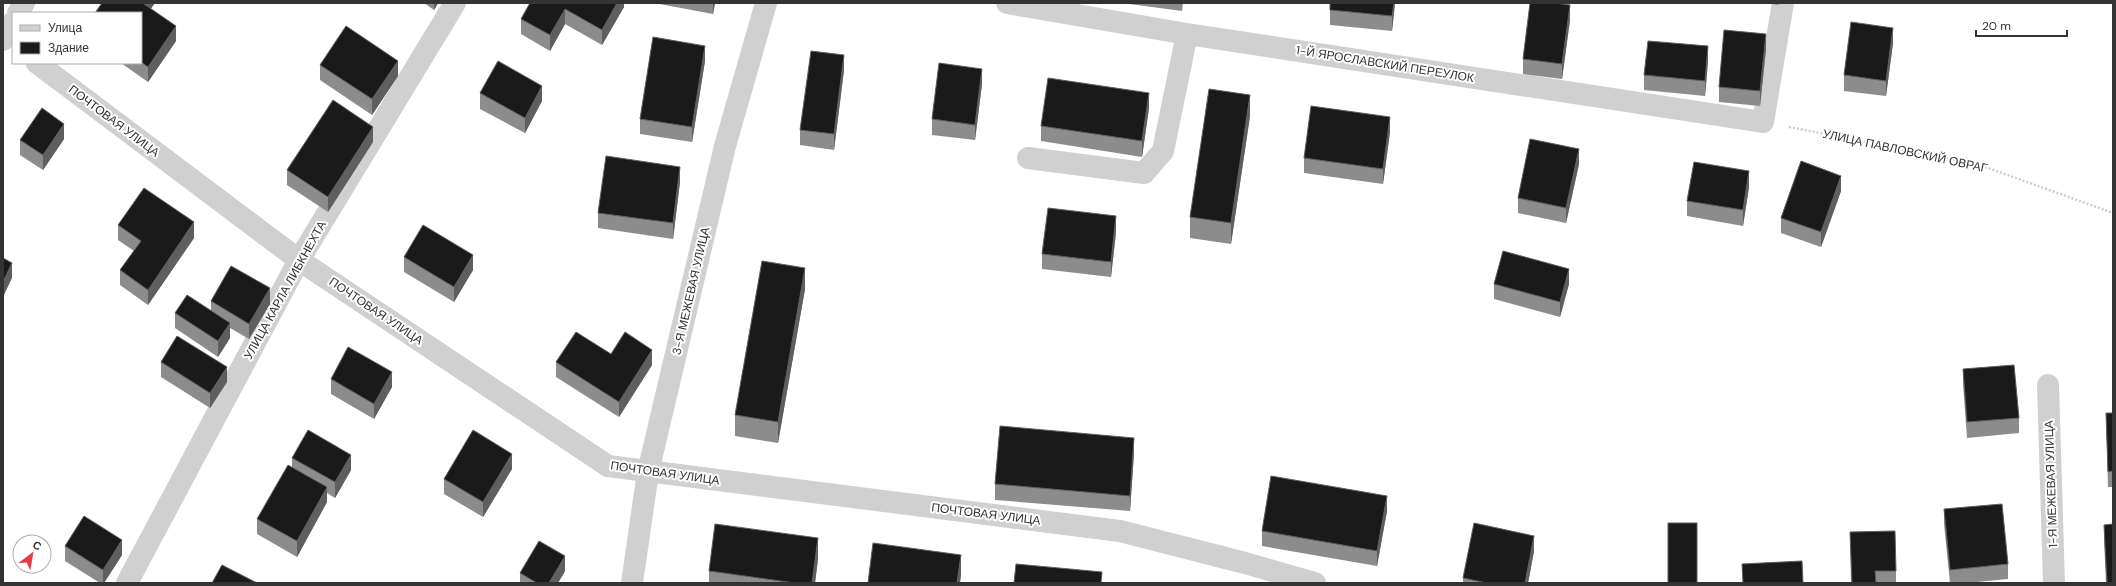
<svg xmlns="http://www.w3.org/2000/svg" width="2116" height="586" viewBox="0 0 2116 586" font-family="'DM Sans',sans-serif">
<rect width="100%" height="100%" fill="#fff"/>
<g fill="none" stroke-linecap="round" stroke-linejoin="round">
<!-- path -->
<path stroke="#cdcdcd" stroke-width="2.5" stroke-dasharray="2 2" stroke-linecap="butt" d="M1789,127L1977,164L2113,213"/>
<!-- minor -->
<g stroke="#d0d0d0" stroke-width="22">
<path d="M1007,3L1187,34L1763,122L1783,3"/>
<path d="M18,13L24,3"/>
<path d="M3,40L13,22"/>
<path d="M37,63L299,260L608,466L1120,531L1245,563L1315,583"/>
<path d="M1028,158L1144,173L1163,151L1187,34"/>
<path d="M2048,385L2054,583"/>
<path d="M127,583L299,260L455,3"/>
<path d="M632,583L648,472L725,146L766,3"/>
</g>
</g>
<!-- wall -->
<g fill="#8c8c8c">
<path d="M424,3H438L434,10Z"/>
<path d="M530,3H624V7L602,45L565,24L550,51L521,34V19Z"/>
<path d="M654,3H715L713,14Z"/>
<path d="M1122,3H1183L1182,11Z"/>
<path d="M1330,3H1395L1392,31L1330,25Z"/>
<path d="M1765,3H1779V5Z"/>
<path d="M141,13L176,41L148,82L121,63H141Z"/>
<path d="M1570,20L1562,79L1523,74V59Z"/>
<path d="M1893,43L1886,96L1844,91V75Z"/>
<path d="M1766,49L1760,106L1719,102V87Z"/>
<path d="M705,61L692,142L640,134V119Z"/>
<path d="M1708,61L1705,96L1644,90V75Z"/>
<path d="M320,65L398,76L372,115L320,80Z"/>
<path d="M844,70L834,150L800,145V130Z"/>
<path d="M982,84L975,140L932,135V119Z"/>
<path d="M480,93L542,101L525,133L480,109Z"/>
<path d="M1149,108L1142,157L1041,141V126Z"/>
<path d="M1250,116L1231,244L1190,238V217Z"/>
<path d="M1390,132L1383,184L1304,173V158Z"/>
<path d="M64,139L43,170L20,155V140Z"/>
<path d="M373,142L328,212L287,185V170Z"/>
<path d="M1579,164L1566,223L1518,213V198Z"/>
<path d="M680,182L673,239L598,228V213Z"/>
<path d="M1749,187L1743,226L1687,216V201Z"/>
<path d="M1841,191L1821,247L1781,233V218Z"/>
<path d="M118,225L194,238L148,305L120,285V270L134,251L118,240Z"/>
<path d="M1116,232L1111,277L1042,269V254Z"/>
<path d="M404,257L473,270L454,302L404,272Z"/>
<path d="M1494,284H1569L1560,317L1494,299Z"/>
<path d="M805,289L778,443L735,436V415Z"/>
<path d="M211,301L270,304L249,339L230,328V338L218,357L175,328V313L211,310Z"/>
<path d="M611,354L652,365L619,417L556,377V362Z"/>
<path d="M161,362L227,382L210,408L161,377Z"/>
<path d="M1963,369L2019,418V433L1967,438L1963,384Z"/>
<path d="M331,379L392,387L374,419L331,394Z"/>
<path d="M2106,413H2113V487H2108Z"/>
<path d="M1134,453L1130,511L995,500V484Z"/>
<path d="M292,458L351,470L335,498L327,493V502L297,557L257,534V519L292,467Z"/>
<path d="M512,469L483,517L444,494V479Z"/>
<path d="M1944,509L2008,564V579L1967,583H1950L1944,524Z"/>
<path d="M1387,511L1377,566L1262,546V531Z"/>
<path d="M2104,525L2113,583H2106L2104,540Z"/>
<path d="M1850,532L1896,571V583H1851Z"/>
<path d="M65,546L122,555L104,583H100L65,561Z"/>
<path d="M1534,551L1528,583H1463V578Z"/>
<path d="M818,559L815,583H709V571Z"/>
<path d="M565,571L558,583H520V573Z"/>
</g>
<!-- shaded-wall -->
<g fill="#5f5f5f">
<path d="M145,3H155L144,19V4Z"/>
<path d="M434,3H438L434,10Z"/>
<path d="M617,3H624V7L602,45V30Z"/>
<path d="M713,3H715L713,14Z"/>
<path d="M1394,3H1395L1392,31V16Z"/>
<path d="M1570,5V20L1562,79V64Z"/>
<path d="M565,9V24L550,51V35Z"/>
<path d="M176,26V41L148,82V67Z"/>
<path d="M1893,28V43L1886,96V81Z"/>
<path d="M1766,34V49L1760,106V91Z"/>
<path d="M705,46V61L692,142V127Z"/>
<path d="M1708,46V61L1705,96V81Z"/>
<path d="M844,55V70L834,150V134Z"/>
<path d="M398,61V76L372,115V99Z"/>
<path d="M982,69V84L975,140V125Z"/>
<path d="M542,86V101L525,133V118Z"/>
<path d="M1149,93V108L1142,157V141Z"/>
<path d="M1250,95V116L1231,244V223Z"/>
<path d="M1390,117V132L1383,184V169Z"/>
<path d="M64,124V139L43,170V155Z"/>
<path d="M373,127V142L328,212V197Z"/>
<path d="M1579,149V164L1566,223V208Z"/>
<path d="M680,167V182L673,239V223Z"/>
<path d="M1749,171V187L1743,226V210Z"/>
<path d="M1841,176V191L1821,247V232Z"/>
<path d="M1116,216V232L1111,277V262Z"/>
<path d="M194,222V238L148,305V290Z"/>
<path d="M473,255V270L454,302V287Z"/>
<path d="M12,263V278L3,297V282Z"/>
<path d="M805,268V289L778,443V422Z"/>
<path d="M1569,269V284L1560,317V302Z"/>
<path d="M270,288V304L249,339V324Z"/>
<path d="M230,323V338L218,357V341Z"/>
<path d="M652,350V365L619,417V402Z"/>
<path d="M227,367V382L210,408V393Z"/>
<path d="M392,372V387L374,419V404Z"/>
<path d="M1134,438V453L1130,511V496Z"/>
<path d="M512,454V469L483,517V502Z"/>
<path d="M351,455V470L335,498V482Z"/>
<path d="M327,487V502L297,557V541Z"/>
<path d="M1387,496V511L1377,566V551Z"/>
<path d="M1534,536V551L1528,583H1525Z"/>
<path d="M818,538V559L815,583H812Z"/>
<path d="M122,540V555L104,583H103V570Z"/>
<path d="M961,555V576L960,583H957Z"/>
<path d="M565,556V571L558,583H549Z"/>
</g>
<!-- building -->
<g fill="#1a1a1a" stroke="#5f5f5f">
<path d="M102,3H145L144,4L176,26L148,67L141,62V13H95Z"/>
<path d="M530,3H617L602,30L565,9L550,35L521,19Z"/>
<path d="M1330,3H1394L1392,16L1330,10Z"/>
<path d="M1530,3H1554L1570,5L1562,64L1523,59Z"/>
<path d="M1851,22L1893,28L1886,81L1844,75Z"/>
<path d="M346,26L398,61L372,99L320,65Z"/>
<path d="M1724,30L1766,34L1760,91L1719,87Z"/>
<path d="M653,37L705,46L692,127L640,119Z"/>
<path d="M1648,41L1708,46L1705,81L1644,75Z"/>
<path d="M811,51L844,55L834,134L800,130Z"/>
<path d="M498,61L542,86L525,118L480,93Z"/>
<path d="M939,63L982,69L975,125L932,119Z"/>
<path d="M1048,78L1149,93L1142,141L1041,126Z"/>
<path d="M1209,89L1250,95L1231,223L1190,217Z"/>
<path d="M333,100L373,127L328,197L287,170Z"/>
<path d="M1311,106L1390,117L1383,169L1304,158Z"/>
<path d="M42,108L64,124L43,155L20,140Z"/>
<path d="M1530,139L1579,149L1566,208L1518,198Z"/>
<path d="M606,156L680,167L673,223L598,213Z"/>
<path d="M1801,161L1841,176L1821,232L1781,218Z"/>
<path d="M1694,162L1749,171L1743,210L1687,201Z"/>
<path d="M144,188L194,222L148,290L120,270L141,241L118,225Z"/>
<path d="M1048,208L1116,216L1111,262L1042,254Z"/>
<path d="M423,225L473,255L454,287L404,257Z"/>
<path d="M1503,251L1569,269L1560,302L1494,284Z"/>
<path d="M3,258L12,263L3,282Z"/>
<path d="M762,261L805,268L778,422L735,415Z"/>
<path d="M231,266L270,288L249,324L211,301Z"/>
<path d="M187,295L230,323L218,341L175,313Z"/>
<path d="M576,332L611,354L625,332L652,350L619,402L556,362Z"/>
<path d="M177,336L227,367L210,393L161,362Z"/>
<path d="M348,347L392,372L374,404L331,379Z"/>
<path d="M2014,365L2019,418L1967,422L1963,369Z"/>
<path d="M2106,413H2113V471L2108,472Z"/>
<path d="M1000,426L1134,438L1130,496L995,484Z"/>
<path d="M308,430L351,455L335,482L292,458Z"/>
<path d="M473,430L512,454L483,502L444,479Z"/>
<path d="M288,465L327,487L297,541L257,519Z"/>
<path d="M1271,476L1387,496L1377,551L1262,531Z"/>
<path d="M2002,504L2008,564L1950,570L1944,509Z"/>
<path d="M84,516L122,540L103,570L65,546Z"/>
<path d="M1474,523L1534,536L1525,583H1487L1463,578Z"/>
<rect x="1668" y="523" width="29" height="60"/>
<path d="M715,524L818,538L812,583H795L709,571Z"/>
<path d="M2113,524V583H2107L2104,525Z"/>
<path d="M1895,531L1896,571H1875L1876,583H1852L1850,532Z"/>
<path d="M539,541L565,556L549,583H537L520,573Z"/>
<path d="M873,543L961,555L957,583H868Z"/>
<path d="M1802,561L1803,583H1743L1742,564Z"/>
<path d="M1016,564L1102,572L1101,583H1014Z"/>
<path d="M222,565L257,583H212Z"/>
</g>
<g text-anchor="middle" stroke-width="4" stroke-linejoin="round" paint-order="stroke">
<!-- street labels -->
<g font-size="12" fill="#333" stroke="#fff">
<text transform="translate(1385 64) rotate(9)" y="4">1-Й ЯРОСЛАВСКИЙ ПЕРЕУЛОК</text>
<text transform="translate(114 121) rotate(37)" y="4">ПОЧТОВАЯ УЛИЦА</text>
<text transform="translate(1905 151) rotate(12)" y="4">УЛИЦА ПАВЛОВСКИЙ ОВРАГ</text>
<text transform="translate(285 290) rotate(-61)" y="4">УЛИЦА КАРЛА ЛИБКНЕХТА</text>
<text transform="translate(691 291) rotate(-77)" y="4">3-Я МЕЖЕВАЯ УЛИЦА</text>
<text transform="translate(376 311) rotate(34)" y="4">ПОЧТОВАЯ УЛИЦА</text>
<text transform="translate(665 473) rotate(8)" y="4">ПОЧТОВАЯ УЛИЦА</text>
<text transform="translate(2051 484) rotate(-92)" y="4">1-Я МЕЖЕВАЯ УЛИЦА</text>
<text transform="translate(986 514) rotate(7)" y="4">ПОЧТОВАЯ УЛИЦА</text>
</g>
</g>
<!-- border -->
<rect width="2116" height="586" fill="none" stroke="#333333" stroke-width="8"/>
<!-- legend -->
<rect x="12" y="12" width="130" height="52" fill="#ffffff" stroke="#adadad"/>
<rect x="20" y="25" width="20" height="6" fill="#d0d0d0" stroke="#adadad"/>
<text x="48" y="32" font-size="12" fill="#333333">Улица</text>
<rect x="20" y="42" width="20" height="12" fill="#1a1a1a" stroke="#adadad"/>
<text x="48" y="52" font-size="12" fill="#333333">Здание</text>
<!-- north arrow -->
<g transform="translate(32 554) rotate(31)"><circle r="19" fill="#ffffff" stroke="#adadad"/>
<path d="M0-3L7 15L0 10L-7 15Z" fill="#e63946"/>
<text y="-6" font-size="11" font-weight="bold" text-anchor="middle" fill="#333333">С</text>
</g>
<!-- scale -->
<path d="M1976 30v6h91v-6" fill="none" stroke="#333333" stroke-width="2"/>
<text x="1982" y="30" font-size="12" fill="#333333" stroke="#ffffff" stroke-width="3" paint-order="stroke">20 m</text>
</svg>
